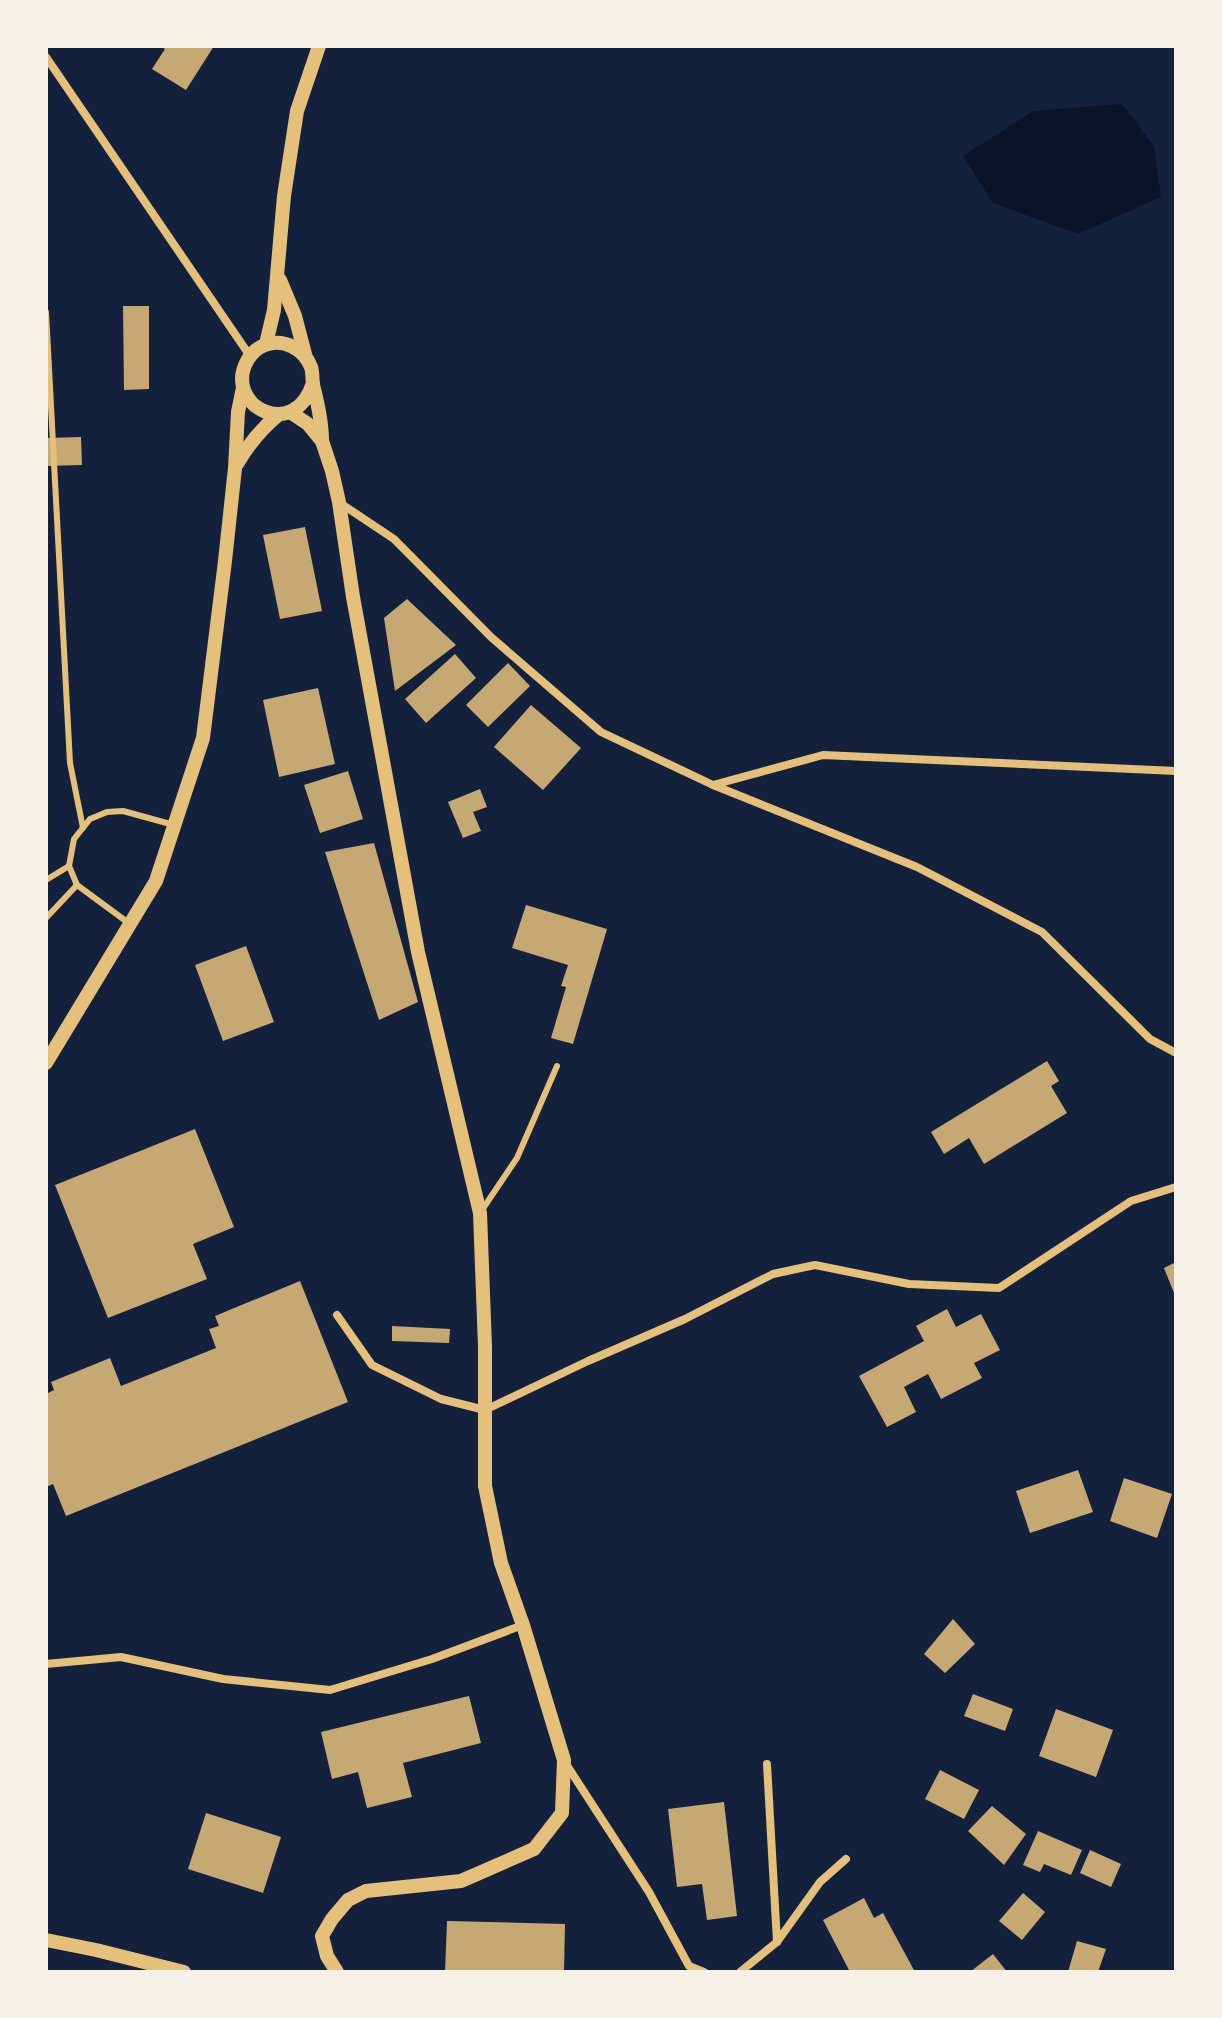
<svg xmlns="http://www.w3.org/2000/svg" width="1222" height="2018" viewBox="0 0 1222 2018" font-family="'Titillium Web',sans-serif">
<rect width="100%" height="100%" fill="#14213d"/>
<!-- water -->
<path fill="#0b132b" d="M1122,104L1154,146L1161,197L1078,234L993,203L963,156L1033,111Z"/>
<!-- building -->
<g fill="#c6a872">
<path d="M160,46H214L186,90L152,69L165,49Z"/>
<path d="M123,306H149V389L124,390Z"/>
<path d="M81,437L82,465L46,466V438Z"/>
<path d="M305,527L322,611L280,619L263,535Z"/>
<path d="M407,599L456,645L395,691L384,618Z"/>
<path d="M455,654L476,678L426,723L405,699Z"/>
<path d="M508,663L530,686L488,727L466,705Z"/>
<path d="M318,688L335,764L279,777L263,700Z"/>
<path d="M531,705L581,748L543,790L494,747Z"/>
<path d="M348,771L363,819L320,833L304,785Z"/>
<path d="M480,789L487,807L473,812L481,831L463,838L448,802Z"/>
<path d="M374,843L418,1002L379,1020L325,852Z"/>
<path d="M526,905L607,929L573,1044L551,1038L566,987L561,986L568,965L512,948Z"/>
<path d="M246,946L274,1022L223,1041L195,965Z"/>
<path d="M1047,1061L1059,1081L1051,1086L1067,1113L984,1164L969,1138L944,1154L931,1132Z"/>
<path d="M195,1129L234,1227L193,1244L207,1279L108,1318L55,1185Z"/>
<path d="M1176,1262V1298L1164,1268Z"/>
<path d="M300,1281L348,1402L66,1516L53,1484L46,1487V1394L54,1390L51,1382L110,1358L121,1386L216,1348L209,1329L219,1326L215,1316Z"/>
<path d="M947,1309L956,1327L981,1314L1000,1350L974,1363L982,1378L941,1399L928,1374L904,1387L916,1412L887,1427L859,1376L924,1341L916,1326Z"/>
<path d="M392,1326L450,1329L449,1343L392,1341Z"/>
<path d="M1078,1470L1093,1512L1030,1533L1016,1491Z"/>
<path d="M1124,1478L1172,1494L1157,1538L1110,1521Z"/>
<path d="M953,1619L975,1644L945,1673L924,1654Z"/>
<path d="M973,1694L1013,1709L1005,1731L964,1716Z"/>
<path d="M469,1696L481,1743L403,1763L412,1797L367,1808L358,1772L332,1779L321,1732Z"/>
<path d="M1056,1709L1113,1730L1096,1777L1039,1756Z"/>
<path d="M940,1770L979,1790L964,1819L925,1799Z"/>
<path d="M724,1802L737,1916L707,1920L702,1884L677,1887L668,1809Z"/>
<path d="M992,1806L1026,1834L1004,1865L968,1831Z"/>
<path d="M206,1813L281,1837L263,1893L188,1869Z"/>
<path d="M1038,1831L1082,1850L1071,1875L1044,1864L1040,1872L1023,1865Z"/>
<path d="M1090,1850L1121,1864L1111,1887L1080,1873Z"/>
<path d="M1023,1893L1045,1912L1022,1940L999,1921Z"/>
<path d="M864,1898L874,1918L883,1913L915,1972H850L823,1920Z"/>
<path d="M447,1921L565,1924L564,1972H445Z"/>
<path d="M1077,1941L1106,1949L1098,1972H1068Z"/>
<path d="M993,1954L1007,1972H970Z"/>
</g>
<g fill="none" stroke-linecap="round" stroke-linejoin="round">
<!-- service -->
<g stroke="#e5c07b" stroke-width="6">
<path d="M46,312L70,763L83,828"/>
<path d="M46,880L69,866"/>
<path d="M46,918L77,885"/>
<path d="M130,924L77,885L69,866L74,839L90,819L107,812L123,811L174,825"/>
<path d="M482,1210L517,1158L557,1066"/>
</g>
<!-- minor -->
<g stroke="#e5c07b" stroke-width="8">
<path d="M46,57L250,356"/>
<path d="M340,503L394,539L491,637L601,732L713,785"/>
<path d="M1176,771L823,755L713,785L917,867L1042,932L1150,1039L1176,1053"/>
<path d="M337,1315L372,1365L441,1399L485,1410L588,1361L685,1319L773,1274L815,1265L909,1284L999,1288L1131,1201L1176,1187"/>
<path d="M46,1664L121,1657L223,1679L330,1690L432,1659L523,1625"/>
<path d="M566,1764L649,1892L689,1966L704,1972"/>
<path d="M767,1764L777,1942"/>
<path d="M740,1972L777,1942L820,1882L846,1859"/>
</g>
<!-- tertiary -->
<g stroke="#e5c07b" stroke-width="14">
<path d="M280,280L295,316L306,358"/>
<path d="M266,344L274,310L284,196L297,111L319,46"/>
<path d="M313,383C294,443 223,405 247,361C251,354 257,348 265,345C284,338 304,349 311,367C313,373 312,379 313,385C318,404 322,421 322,441"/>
<path d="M290,412L308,424L322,441L332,471L339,502L353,597L418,952L480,1213L485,1347V1486L501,1563L523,1625L564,1760L562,1813L534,1849L461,1881L366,1891L348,1900L332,1919L322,1936L327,1956L337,1972"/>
<path d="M237,464C248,445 261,429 278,415"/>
<path d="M46,1063L156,881L203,738L225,561L235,468L238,412L243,388"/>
<path d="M46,1940L96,1950L184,1972"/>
</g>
</g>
<!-- border -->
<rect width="1222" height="2018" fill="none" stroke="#f6f1e7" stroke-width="96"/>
</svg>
